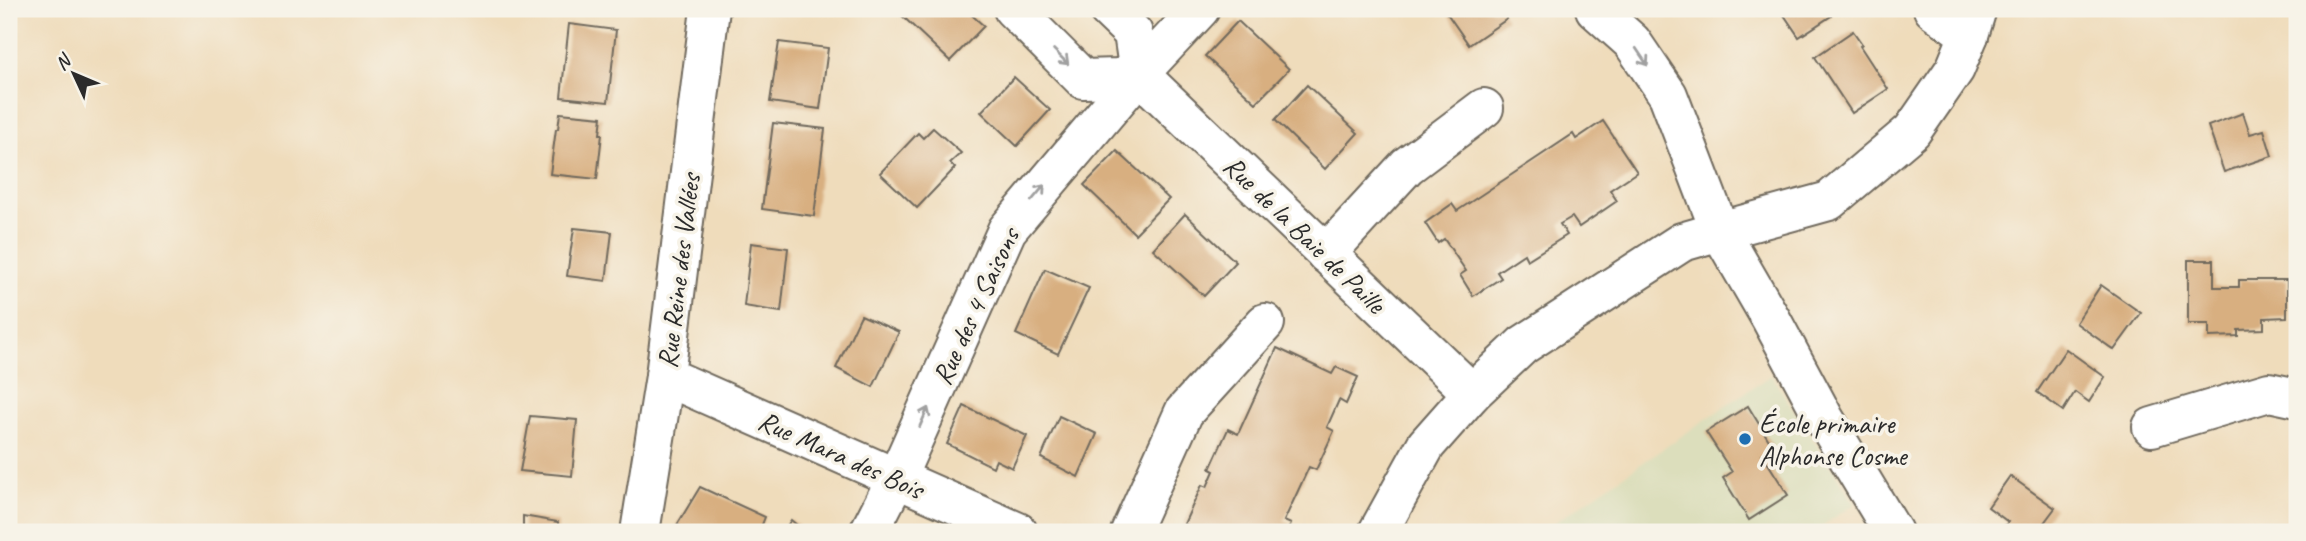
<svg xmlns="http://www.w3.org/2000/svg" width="2306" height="541" viewBox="0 0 2306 541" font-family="Caveat,sans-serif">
<rect width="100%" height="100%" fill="#f7f3e8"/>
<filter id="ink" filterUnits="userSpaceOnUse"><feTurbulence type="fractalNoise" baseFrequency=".0143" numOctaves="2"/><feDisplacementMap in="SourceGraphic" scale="14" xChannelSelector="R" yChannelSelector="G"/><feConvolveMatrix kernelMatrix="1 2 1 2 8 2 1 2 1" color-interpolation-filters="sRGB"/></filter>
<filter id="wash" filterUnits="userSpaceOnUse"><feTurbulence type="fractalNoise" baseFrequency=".00686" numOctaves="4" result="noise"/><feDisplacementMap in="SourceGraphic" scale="28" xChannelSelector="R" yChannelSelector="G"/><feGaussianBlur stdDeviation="1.57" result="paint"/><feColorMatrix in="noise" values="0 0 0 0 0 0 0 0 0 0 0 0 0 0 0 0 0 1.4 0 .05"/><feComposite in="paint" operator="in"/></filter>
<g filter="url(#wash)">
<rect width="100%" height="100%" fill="#efdcbb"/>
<!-- built -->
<path fill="#dcdebc" d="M1771,375L1855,504L1813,532H1541Z"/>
<g id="blocks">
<!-- building -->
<g fill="#d8af80">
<path d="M895,9H965L984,26L950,61Z"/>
<path d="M1444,9H1500L1507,19L1469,45Z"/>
<path d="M1780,9H1833L1831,16L1799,37Z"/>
<path d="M1238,21L1289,69L1256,103L1205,56Z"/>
<path d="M569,24L616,30L608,102L561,97Z"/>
<path d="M1853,31L1862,44L1860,46L1888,89L1852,113L1815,57Z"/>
<path d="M779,42L828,48L820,109L770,102Z"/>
<path d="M1014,77L1050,110L1017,146L981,112Z"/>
<path d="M1307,85L1358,133L1325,169L1275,120Z"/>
<path d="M560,113L602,117L600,134H602L597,179L550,174L556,129H558Z"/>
<path d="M2243,113L2250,134L2264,130L2272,156L2224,172L2208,126Z"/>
<path d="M1603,121L1637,172L1610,190L1617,201L1579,227L1572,217L1560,224L1567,235L1527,260L1524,254L1497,272L1501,278L1473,296L1460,275L1466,271L1444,239L1438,243L1425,223L1452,204L1457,211L1573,134L1576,139Z"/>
<path d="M773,123L825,129L814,216L762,209Z"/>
<path d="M933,128L961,153L950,163L955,168L917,208L880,173L918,133L923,138Z"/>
<path d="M1117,151L1169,199L1135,234L1084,185Z"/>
<path d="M1185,214L1236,262L1204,296L1153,249Z"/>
<path d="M574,228L612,232L606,281L567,276Z"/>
<path d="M751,243L788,248L781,312L744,306Z"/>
<path d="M2188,260H2214V287H2239V280H2287V317L2264,318V329L2238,330V336L2209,337V324H2188Z"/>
<path d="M1045,269L1089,288L1058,354L1016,334Z"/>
<path d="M2101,285L2141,313L2114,350L2076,323Z"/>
<path d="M861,315L899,332L873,387L836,368Z"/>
<path d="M1277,348L1332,374L1336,367L1358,377L1346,404L1339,400L1327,427L1334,431L1316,470L1309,467L1284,521L1291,524L1287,532H1194L1195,529L1184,524L1202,485L1207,487L1214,471L1210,469L1228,429L1238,434Z"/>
<path d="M2066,349L2105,377L2089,402L2075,392L2063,411L2037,392Z"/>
<path d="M964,406L1027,436L1012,468L996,460L993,467L947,444Z"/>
<path d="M1748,406L1773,447L1762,454L1788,495L1749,520L1723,478L1732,472L1706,432Z"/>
<path d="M530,416L577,420L572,476L520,471Z"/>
<path d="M1059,416L1097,434L1078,477L1041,458Z"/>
<path d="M2010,476L2055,508L2037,532H2000L2008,522L1988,507Z"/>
<path d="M700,487L765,517L759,532H692L677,525Z"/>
<path d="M523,516L558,522V532H523Z"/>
<path d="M791,520L805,532H783Z"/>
</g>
</g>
</g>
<g filter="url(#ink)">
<use href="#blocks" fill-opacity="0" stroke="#70695d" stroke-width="2"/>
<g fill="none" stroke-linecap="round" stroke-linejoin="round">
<defs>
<g id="minor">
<path d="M1013,9L1083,79L1118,78L1139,74"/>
<path d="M1108,9L1133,33L1139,74L1472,393"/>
<path d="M1595,9L1632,42L1668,95L1720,231L1829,201L1912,131L1955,69L1969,35L1977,9"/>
<path d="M1933,9L1969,35"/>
<path d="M1326,254L1407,166L1484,108"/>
<path d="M665,376L1018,532"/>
<path d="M2152,427L2269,392L2297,398"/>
<path d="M640,532L665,376L710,9"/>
<path d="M869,532L896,479L1007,230L1139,74L1200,9"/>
<path d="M1130,532L1184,412L1265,323"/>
<path d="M1378,532L1426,445L1472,393L1523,345L1682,242L1720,231L1771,319L1824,418L1893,532"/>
</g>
</defs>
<!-- minor casing -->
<use href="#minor" stroke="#70695d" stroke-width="42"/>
<!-- minor -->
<use href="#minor" stroke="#fff" stroke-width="38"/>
</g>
<!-- one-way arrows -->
<defs><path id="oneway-shaft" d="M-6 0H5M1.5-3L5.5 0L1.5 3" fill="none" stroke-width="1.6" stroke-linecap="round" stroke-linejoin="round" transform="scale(1.75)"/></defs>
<g stroke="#a0a0a0">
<use href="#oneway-shaft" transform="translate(1061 57) rotate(45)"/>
<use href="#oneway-shaft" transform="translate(1642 57) rotate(56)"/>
<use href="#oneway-shaft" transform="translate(1038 193) rotate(-50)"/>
<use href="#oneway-shaft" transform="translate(924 417) rotate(-66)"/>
</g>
</g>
<!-- markers -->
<circle fill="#1f6fb2" stroke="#f7f3e8" stroke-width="2.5" cx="1745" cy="439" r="7"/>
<g text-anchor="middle" stroke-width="7" stroke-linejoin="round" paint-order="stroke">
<!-- street labels -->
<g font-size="28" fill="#2b2b2b" stroke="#f7f3e8">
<text transform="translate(1305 234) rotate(44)" y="10">Rue de la Baie de Paille</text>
<text transform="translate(678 271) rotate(-83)" y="10">Rue Reine des Vallées</text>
<text transform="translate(975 306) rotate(-65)" y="10">Rue des 4 Saisons</text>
<text transform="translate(841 454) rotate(24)" y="10">Rue Mara des Bois</text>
</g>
<!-- poi labels -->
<g font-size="28" fill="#2b2b2b" stroke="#f7f3e8" text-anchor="start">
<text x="1759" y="433">École primaire<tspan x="1759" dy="32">Alphonse Cosme</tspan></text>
</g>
</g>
<!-- margin -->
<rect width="2306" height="541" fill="none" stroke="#f7f3e8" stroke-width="35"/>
<!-- north arrow -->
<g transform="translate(74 74) rotate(314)" stroke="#f7f3e8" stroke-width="5" paint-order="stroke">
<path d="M0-5L12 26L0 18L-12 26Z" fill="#2b2b2b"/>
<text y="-10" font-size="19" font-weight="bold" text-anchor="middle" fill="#2b2b2b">N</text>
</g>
</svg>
